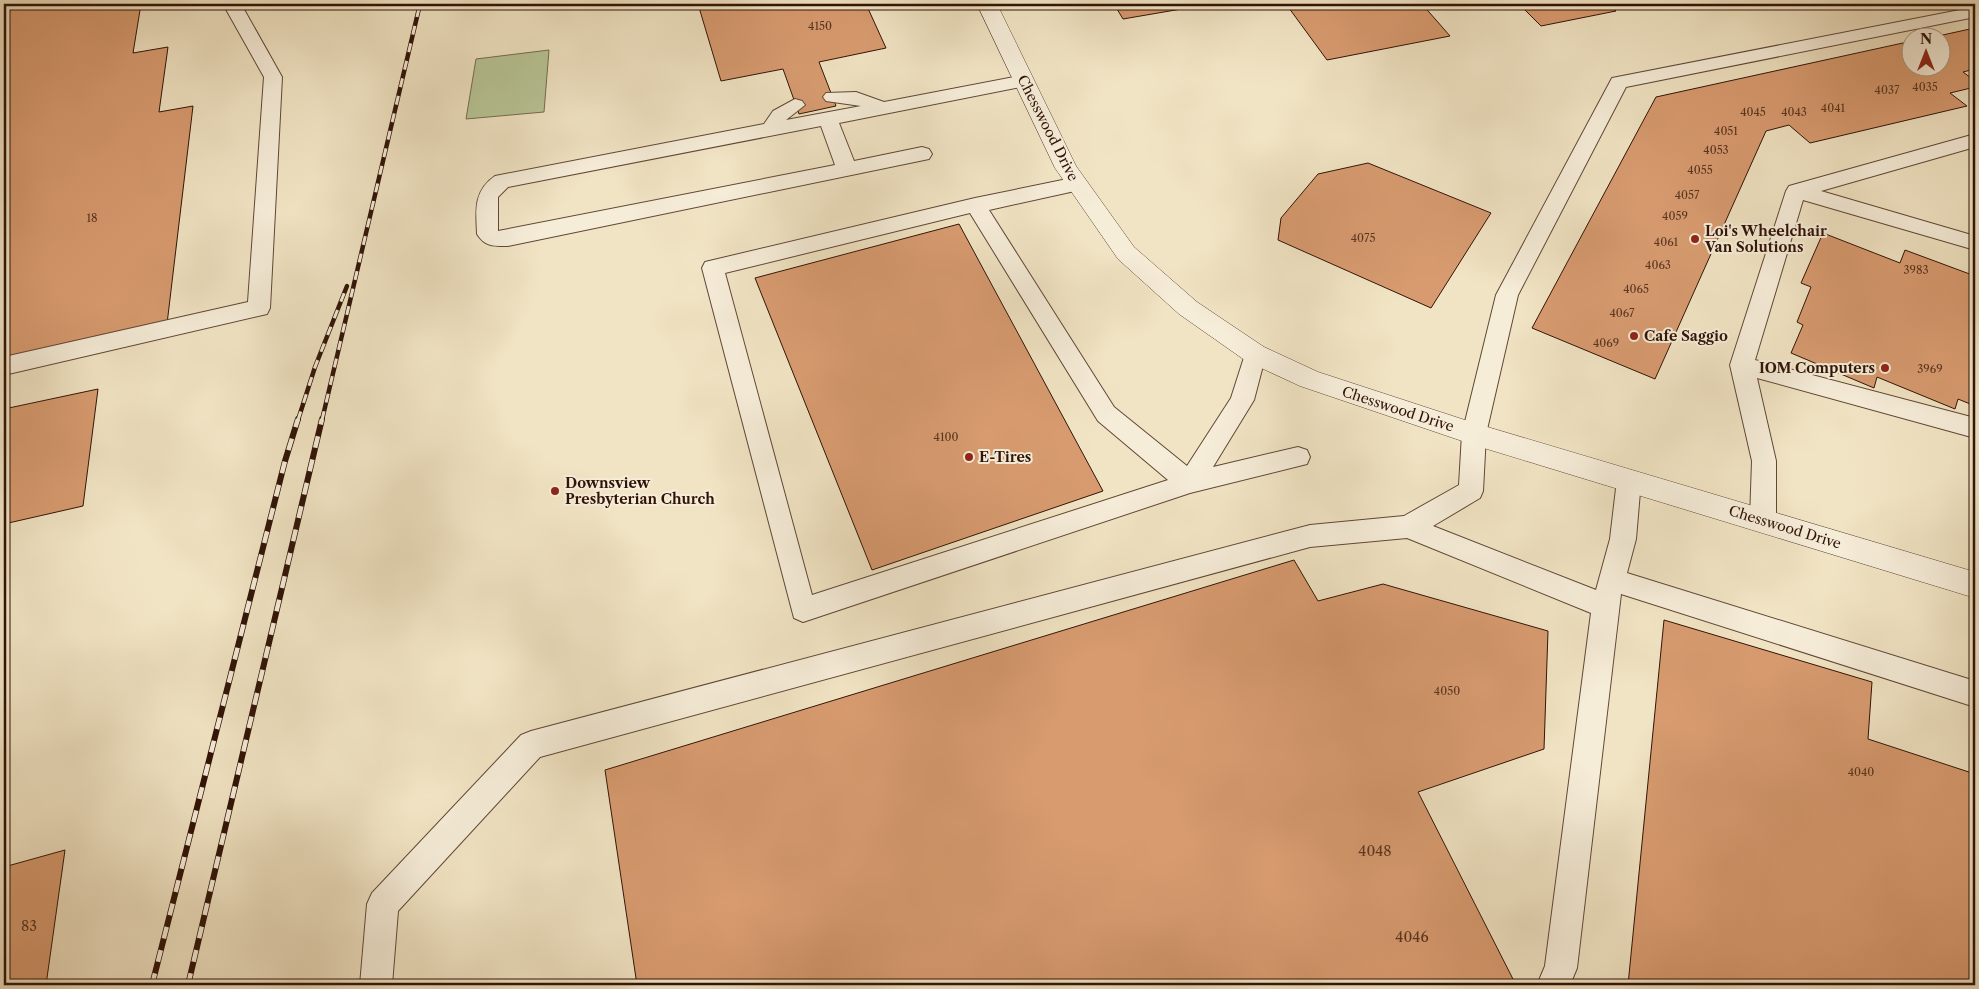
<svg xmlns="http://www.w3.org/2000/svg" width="1979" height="989" viewBox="0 0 1979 989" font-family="'Libre Caslon Text',serif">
<rect width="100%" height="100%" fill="#f1e4c4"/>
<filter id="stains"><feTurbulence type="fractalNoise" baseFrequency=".004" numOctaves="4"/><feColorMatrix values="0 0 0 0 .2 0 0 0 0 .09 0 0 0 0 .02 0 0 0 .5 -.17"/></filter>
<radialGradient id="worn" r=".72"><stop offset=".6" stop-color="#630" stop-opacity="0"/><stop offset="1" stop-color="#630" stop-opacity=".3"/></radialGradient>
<!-- green -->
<path fill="#b8c596" stroke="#746c4e" d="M549,50L544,112L466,119L476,59Z"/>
<!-- building -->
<g fill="#d89b70" stroke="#301307">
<path d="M4,4H141L133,53L168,47L159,112L193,106L167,324L4,358Z"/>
<path d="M698,4H866L886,48L819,62L836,106L799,114L783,69L721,81Z"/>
<path d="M1114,4H1191L1193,7L1123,19Z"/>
<path d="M1286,4H1422L1450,36L1327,60Z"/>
<path d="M1519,4H1608L1616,11L1541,26Z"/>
<path d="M1970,29L1975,32V69L1963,72L1975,81V87L1950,93L1967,106L1810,143L1789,125L1766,131L1655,379L1532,328L1656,97L1912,41V68H1942V38H1929Z"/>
<path d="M1368,163L1491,213L1431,308L1278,240L1281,218L1318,174Z"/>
<path d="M959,224L1103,491L872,570L755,278Z"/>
<path d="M1823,233L1900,263L1905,250L1975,276V406L1958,399L1955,409L1877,377L1874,388L1791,353L1803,325L1797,322L1811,287L1801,283Z"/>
<path d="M98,389L83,506L4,524V409Z"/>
<path d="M1294,560L1318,601L1383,584L1548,631L1544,749L1418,792L1516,985H637L605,770Z"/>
<path d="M1664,620L1872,682L1868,739L1975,774V985H1628Z"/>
<path d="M65,850L46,985H4V867Z"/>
</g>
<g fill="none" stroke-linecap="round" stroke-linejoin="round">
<defs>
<g id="lane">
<path d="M223,4H241L282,77L270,308L267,314L4,375V357L248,302L264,77Z"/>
<path d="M1975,7V17L1626,87L1518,295L1486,434L1483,491L1480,498L1433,526L1596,590L1610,539L1617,480L1620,473L1629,470L1638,473L1641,480L1636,539L1627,573L1975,681V707L1621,594L1577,968L1570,985H1537L1545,966L1591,613L1407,538L1310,547L540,757L398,911L392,985H360L367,904L372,893L521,735L531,731L1310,525L1404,516L1459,485L1462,434L1496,295L1612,78Z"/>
<path d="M1024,75L1031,77L1033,81L1031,85L839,123L854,161L922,147L929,149L932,154L929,159L508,246C494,246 485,247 477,234C476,211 473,191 495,176L764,124L773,111L795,99L802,101L805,105L786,120L861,106L826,101L823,97L826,93L856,92L884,102ZM821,126L835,165L498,231V197L508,187Z"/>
<path d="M1975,134V147L1821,191L1975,236V250L1803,200L1755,360L1975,418V438L1757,378L1776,461V520L1772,528L1763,531L1754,528L1750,520L1752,461L1730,365L1786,191L1789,186Z"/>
<path d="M1077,177L1084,179L1087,184L1084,189L989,210L1114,407L1187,466L1231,398L1247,348L1255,345L1263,348L1266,354L1254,400L1213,467L1298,447L1307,450L1310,457L1307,464L1190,493L803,622L794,618L702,268L705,262L975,198ZM970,213L1098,421L1168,480L812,595L725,273Z"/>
</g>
<path id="street" d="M977,4H997L1076,166L1134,247L1197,302L1264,347L1318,372L1474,423L1975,572V598L1474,445L1300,386L1246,361L1179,314L1118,259L1055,168Z"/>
</defs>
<!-- lane casing -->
<use href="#lane" stroke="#604736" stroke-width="2"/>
<!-- street casing -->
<use href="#street" stroke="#604736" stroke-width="1"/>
<!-- lane -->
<use href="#lane" fill="#f6edd9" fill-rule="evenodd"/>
<!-- street -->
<use href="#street" fill="#f6edd9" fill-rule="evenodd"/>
<defs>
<g id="rail-far1">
<path d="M298,420L315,367L347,286"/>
<path d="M322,420L420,4"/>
</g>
<g id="rail">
<path d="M152,985L285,461L298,419"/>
<path d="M188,985L322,419"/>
</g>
</defs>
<!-- rail-far1 casing -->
<use href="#rail-far1" stroke="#301307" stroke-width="4.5"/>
<!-- rail casing -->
<use href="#rail" stroke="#301307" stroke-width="6"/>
<!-- rail-far1 -->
<use href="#rail-far1" stroke="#f6edd9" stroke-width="3" stroke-dasharray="9" stroke-linecap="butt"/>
<!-- rail -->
<use href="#rail" stroke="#f6edd9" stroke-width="4.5" stroke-dasharray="12" stroke-linecap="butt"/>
</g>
<!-- markers -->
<g fill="#8f2418" stroke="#f6edd9" stroke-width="2">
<circle cx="1695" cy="239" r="5"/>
<circle cx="1634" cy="336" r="5"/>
<circle cx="1885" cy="368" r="5"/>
<circle cx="969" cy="457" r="5"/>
<circle cx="555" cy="491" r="5"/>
</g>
<g text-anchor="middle" stroke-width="4" stroke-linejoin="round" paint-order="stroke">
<!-- number labels -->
<g font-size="11" fill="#5a3521">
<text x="820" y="30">4150</text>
<text x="1925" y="91">4035</text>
<text x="1887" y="94">4037</text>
<text x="1833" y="112">4041</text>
<text x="1753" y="116">4045</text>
<text x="1794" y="116">4043</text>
<text x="1726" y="135">4051</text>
<text x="1716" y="154">4053</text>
<text x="1700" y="174">4055</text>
<text x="1687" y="199">4057</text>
<text x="1675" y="220">4059</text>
<text x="92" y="222">18</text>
<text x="1363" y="242">4075</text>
<text x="1666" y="246">4061</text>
<text x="1658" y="269">4063</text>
<text x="1916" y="274">3983</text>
<text x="1636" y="293">4065</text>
<text x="1622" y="317">4067</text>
<text x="1606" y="347">4069</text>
<text x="1930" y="373">3969</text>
<text x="946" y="441">4100</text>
<text x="1447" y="695">4050</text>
<text x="1861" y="776">4040</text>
</g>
<!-- street labels -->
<g font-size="14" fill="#301307" stroke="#f6edd9">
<text transform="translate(1048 128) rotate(63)" y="5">Chesswood Drive</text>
<text transform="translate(1398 409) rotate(18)" y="5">Chesswood Drive</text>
<text transform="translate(1785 527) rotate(17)" y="5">Chesswood Drive</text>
</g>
<!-- poi labels -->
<g font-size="14" font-weight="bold" fill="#301307" stroke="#f6edd9" text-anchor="start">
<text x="1705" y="236">Loi's Wheelchair<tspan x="1705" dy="16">Van Solutions</tspan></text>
<text x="1644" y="341">Cafe Saggio</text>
<text x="1875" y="373" text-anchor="end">IOM Computers</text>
<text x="979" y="462">E-Tires</text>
<text x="565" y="488">Downsview<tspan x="565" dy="16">Presbyterian Church</tspan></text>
</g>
<!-- near-number labels -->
<g font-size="14" fill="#5a3521">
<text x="1375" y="856">4048</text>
<text x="29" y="931">83</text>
<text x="1412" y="942">4046</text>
</g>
</g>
<!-- margin -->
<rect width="1979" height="989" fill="none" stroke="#f1e4c4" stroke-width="20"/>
<rect x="5" y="5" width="1969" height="979" fill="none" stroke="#301307" stroke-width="2.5"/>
<rect x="10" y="10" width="1959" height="969" fill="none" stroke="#301307"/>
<!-- north arrow -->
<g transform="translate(1926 52)"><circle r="24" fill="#f6edd9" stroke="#a79685"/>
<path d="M0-4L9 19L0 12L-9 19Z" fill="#8f2418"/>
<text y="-8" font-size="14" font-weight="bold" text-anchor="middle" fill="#301307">N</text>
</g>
<rect width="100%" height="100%" filter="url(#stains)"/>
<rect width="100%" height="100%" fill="url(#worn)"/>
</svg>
